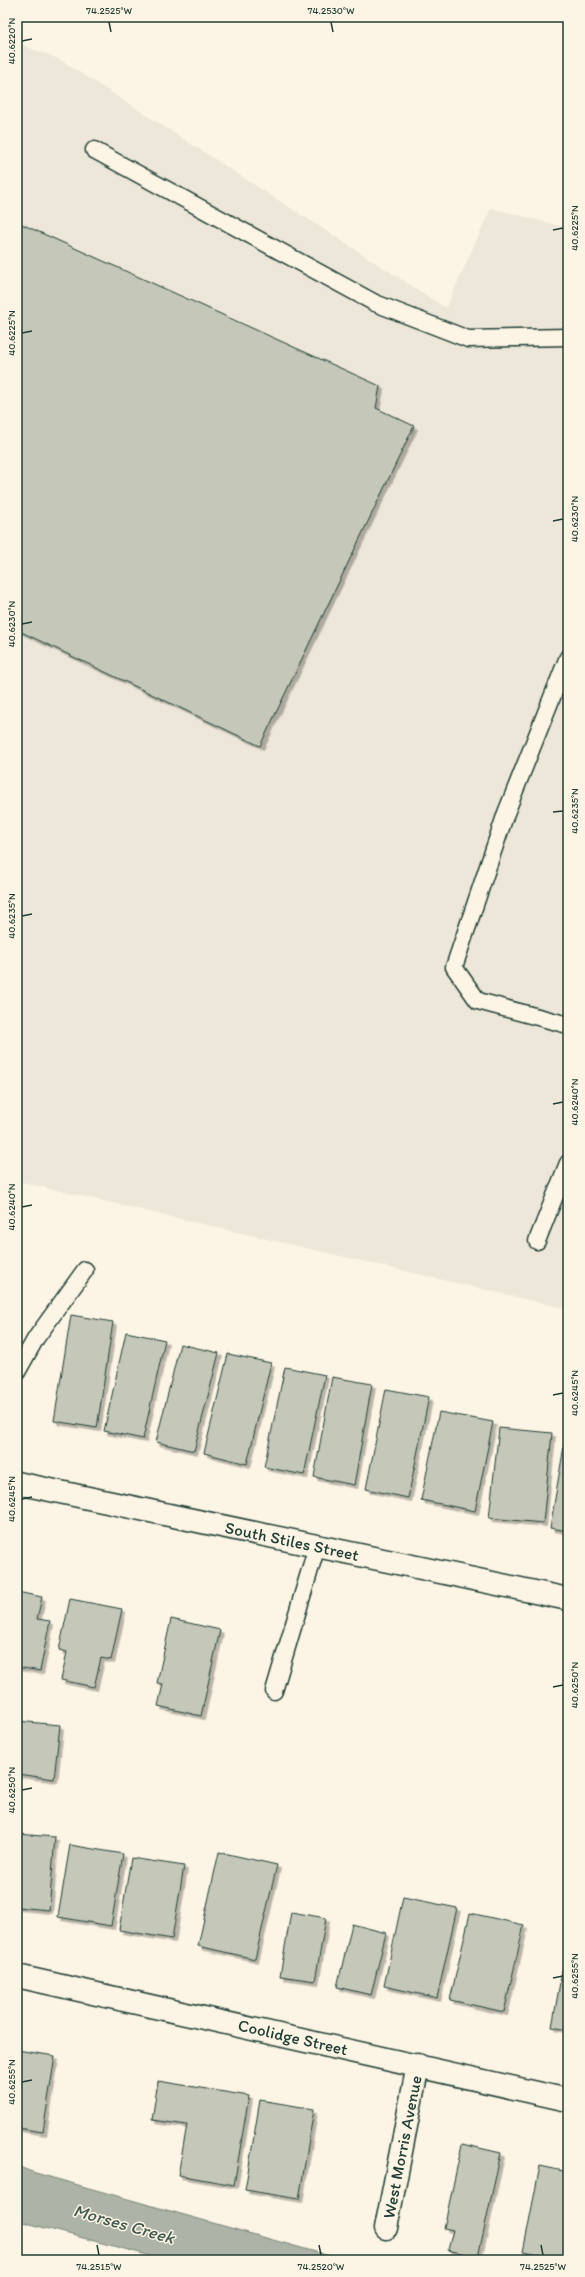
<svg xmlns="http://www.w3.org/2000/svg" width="585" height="2277" viewBox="0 0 585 2277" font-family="Itim,sans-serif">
<defs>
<filter id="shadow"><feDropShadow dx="3.5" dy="3.5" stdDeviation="0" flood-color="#0004"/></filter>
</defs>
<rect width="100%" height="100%" fill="#fcf5e5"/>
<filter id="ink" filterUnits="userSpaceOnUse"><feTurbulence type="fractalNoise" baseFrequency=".025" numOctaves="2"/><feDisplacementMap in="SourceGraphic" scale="8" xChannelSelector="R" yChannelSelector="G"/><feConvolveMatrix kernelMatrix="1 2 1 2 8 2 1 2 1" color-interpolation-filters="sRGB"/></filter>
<g filter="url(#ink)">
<!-- built -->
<path fill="#ece7d8" d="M17,43L59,59L446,308L491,208L568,228V1309L17,1181Z"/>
<!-- water -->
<path fill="#aeb3a7" stroke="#758479" d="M17,2166L32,2172L344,2260H166L19,2221L17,2220Z"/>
<!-- building -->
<g fill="#c5c7b9" stroke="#1f3d34" filter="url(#shadow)">
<path d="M17,222L380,386L376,408L414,426L260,746L17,630Z"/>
<path d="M71,1315L113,1322L97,1428L54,1421Z"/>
<path d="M126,1332L165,1340L143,1439L104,1431Z"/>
<path d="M180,1344L219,1353L194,1451L156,1442Z"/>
<path d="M228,1354L271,1363L247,1464L204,1453Z"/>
<path d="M285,1367L325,1375L304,1475L264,1467Z"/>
<path d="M332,1377L372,1384L354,1485L314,1477Z"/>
<path d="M386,1389L429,1397L408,1498L366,1489Z"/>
<path d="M439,1412L493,1422L475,1511L421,1500Z"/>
<path d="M499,1428L552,1433L543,1523L489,1518Z"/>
<path d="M565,1440H568V1531L550,1528Z"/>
<path d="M17,1592L42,1597L37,1619L50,1621L40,1671L17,1667Z"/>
<path d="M70,1599L122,1609L111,1660L101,1658L94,1687L61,1680L67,1652L59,1650Z"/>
<path d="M171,1619L220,1630L201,1716L158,1706L163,1684L157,1683Z"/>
<path d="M17,1721L60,1725L54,1779L17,1774Z"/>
<path d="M17,1834L55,1837L49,1910L17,1907Z"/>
<path d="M70,1845L123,1854L111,1926L58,1917Z"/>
<path d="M219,1852L277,1865L255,1959L198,1946Z"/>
<path d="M131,1858L184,1866L172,1939L119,1930Z"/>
<path d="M403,1897L457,1908L437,1998L384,1986Z"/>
<path d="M291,1912L326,1918L315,1981L280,1976Z"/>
<path d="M470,1913L524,1925L504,2012L450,2000Z"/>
<path d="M352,1924L386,1933L371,1995L337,1987Z"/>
<path d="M568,1938V2030L552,2027Z"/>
<path d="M17,2050L55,2056L43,2132L17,2128Z"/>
<path d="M158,2081L249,2096L234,2185L178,2175L187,2125L152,2120Z"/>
<path d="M260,2100L314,2109L299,2199L245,2190Z"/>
<path d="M462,2144L501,2153L478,2257L448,2250L453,2230L444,2228Z"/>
<path d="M540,2166L568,2172V2260L523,2252Z"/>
</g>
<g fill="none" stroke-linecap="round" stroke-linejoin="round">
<defs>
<g id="service">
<path d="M94,150L375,303L468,339L568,337"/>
<path d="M568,657L506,813L454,967L478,1001L568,1025"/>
<path d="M537,1241L568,1163"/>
<path d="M17,1372L36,1338L85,1270"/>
<path d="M274,1691L317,1546"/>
</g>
<g id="minor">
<path d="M17,1976L568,2100"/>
<path d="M386,2228L418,2065"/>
</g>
<path id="secondary" d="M17,1483L568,1599"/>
</defs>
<!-- service casing -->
<use href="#service" stroke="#1f3d34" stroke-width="19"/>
<!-- minor casing -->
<use href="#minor" stroke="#1f3d34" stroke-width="25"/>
<!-- secondary casing -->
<use href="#secondary" stroke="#1f3d34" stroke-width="25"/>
<!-- service -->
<use href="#service" stroke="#fcf5e5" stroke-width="16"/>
<!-- minor -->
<use href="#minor" stroke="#fcf5e5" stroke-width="22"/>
<!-- secondary -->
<use href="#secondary" stroke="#fcf5e5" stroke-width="22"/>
</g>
</g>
<!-- ticks -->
<path fill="none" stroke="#1f3d34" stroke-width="1.5" d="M109,22L111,32M331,22L333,32M22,41L32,39M553,230L563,228M22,333L32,331M553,521L563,519M22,624L32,622M553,812L563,811M22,916L32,914M553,1104L563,1102M22,1207L32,1205M553,1395L563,1393M22,1499L32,1497M553,1687L563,1685M22,1790L32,1788M553,1978L563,1976M22,2082L32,2080M97,2245L99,2255M319,2245L321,2255M541,2245L543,2255"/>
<g text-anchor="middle" stroke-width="3" stroke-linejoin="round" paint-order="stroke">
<!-- street labels -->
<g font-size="17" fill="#1f3d34" stroke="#fcf5e5">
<text transform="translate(292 1541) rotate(12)" y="6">South Stiles Street</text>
<text transform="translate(293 2037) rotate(13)" y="6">Coolidge Street</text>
<text transform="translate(402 2147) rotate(-79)" y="6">West Morris Avenue</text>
</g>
<!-- water labels -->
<g font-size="18" font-style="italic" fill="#435a51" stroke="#fcf5e5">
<text transform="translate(124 2224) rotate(16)" y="6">Morses Creek</text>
</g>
</g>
<!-- margin -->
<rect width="585" height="2277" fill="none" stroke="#fcf5e5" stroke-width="44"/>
<rect x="22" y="22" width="541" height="2233" fill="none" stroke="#1f3d34" stroke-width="1.5"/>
<g font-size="10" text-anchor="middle" fill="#1f3d34">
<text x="109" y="14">74.2525°W</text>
<text x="331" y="14">74.2530°W</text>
<text transform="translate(11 41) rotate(-90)" y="4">40.6220°N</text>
<text transform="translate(574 228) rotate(-90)" y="4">40.6225°N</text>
<text transform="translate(11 333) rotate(-90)" y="4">40.6225°N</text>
<text transform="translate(574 519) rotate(-90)" y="4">40.6230°N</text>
<text transform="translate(11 624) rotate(-90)" y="4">40.6230°N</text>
<text transform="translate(574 811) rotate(-90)" y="4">40.6235°N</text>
<text transform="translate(11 916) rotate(-90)" y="4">40.6235°N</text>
<text transform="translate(574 1102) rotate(-90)" y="4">40.6240°N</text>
<text transform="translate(11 1207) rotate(-90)" y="4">40.6240°N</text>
<text transform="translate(574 1393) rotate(-90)" y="4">40.6245°N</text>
<text transform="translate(11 1499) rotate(-90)" y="4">40.6245°N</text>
<text transform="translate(574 1685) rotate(-90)" y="4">40.6250°N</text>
<text transform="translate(11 1790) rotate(-90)" y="4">40.6250°N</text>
<text transform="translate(574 1976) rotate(-90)" y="4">40.6255°N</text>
<text transform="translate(11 2082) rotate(-90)" y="4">40.6255°N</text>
<text x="99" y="2270">74.2515°W</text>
<text x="321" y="2270">74.2520°W</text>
<text x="543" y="2270">74.2525°W</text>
</g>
</svg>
